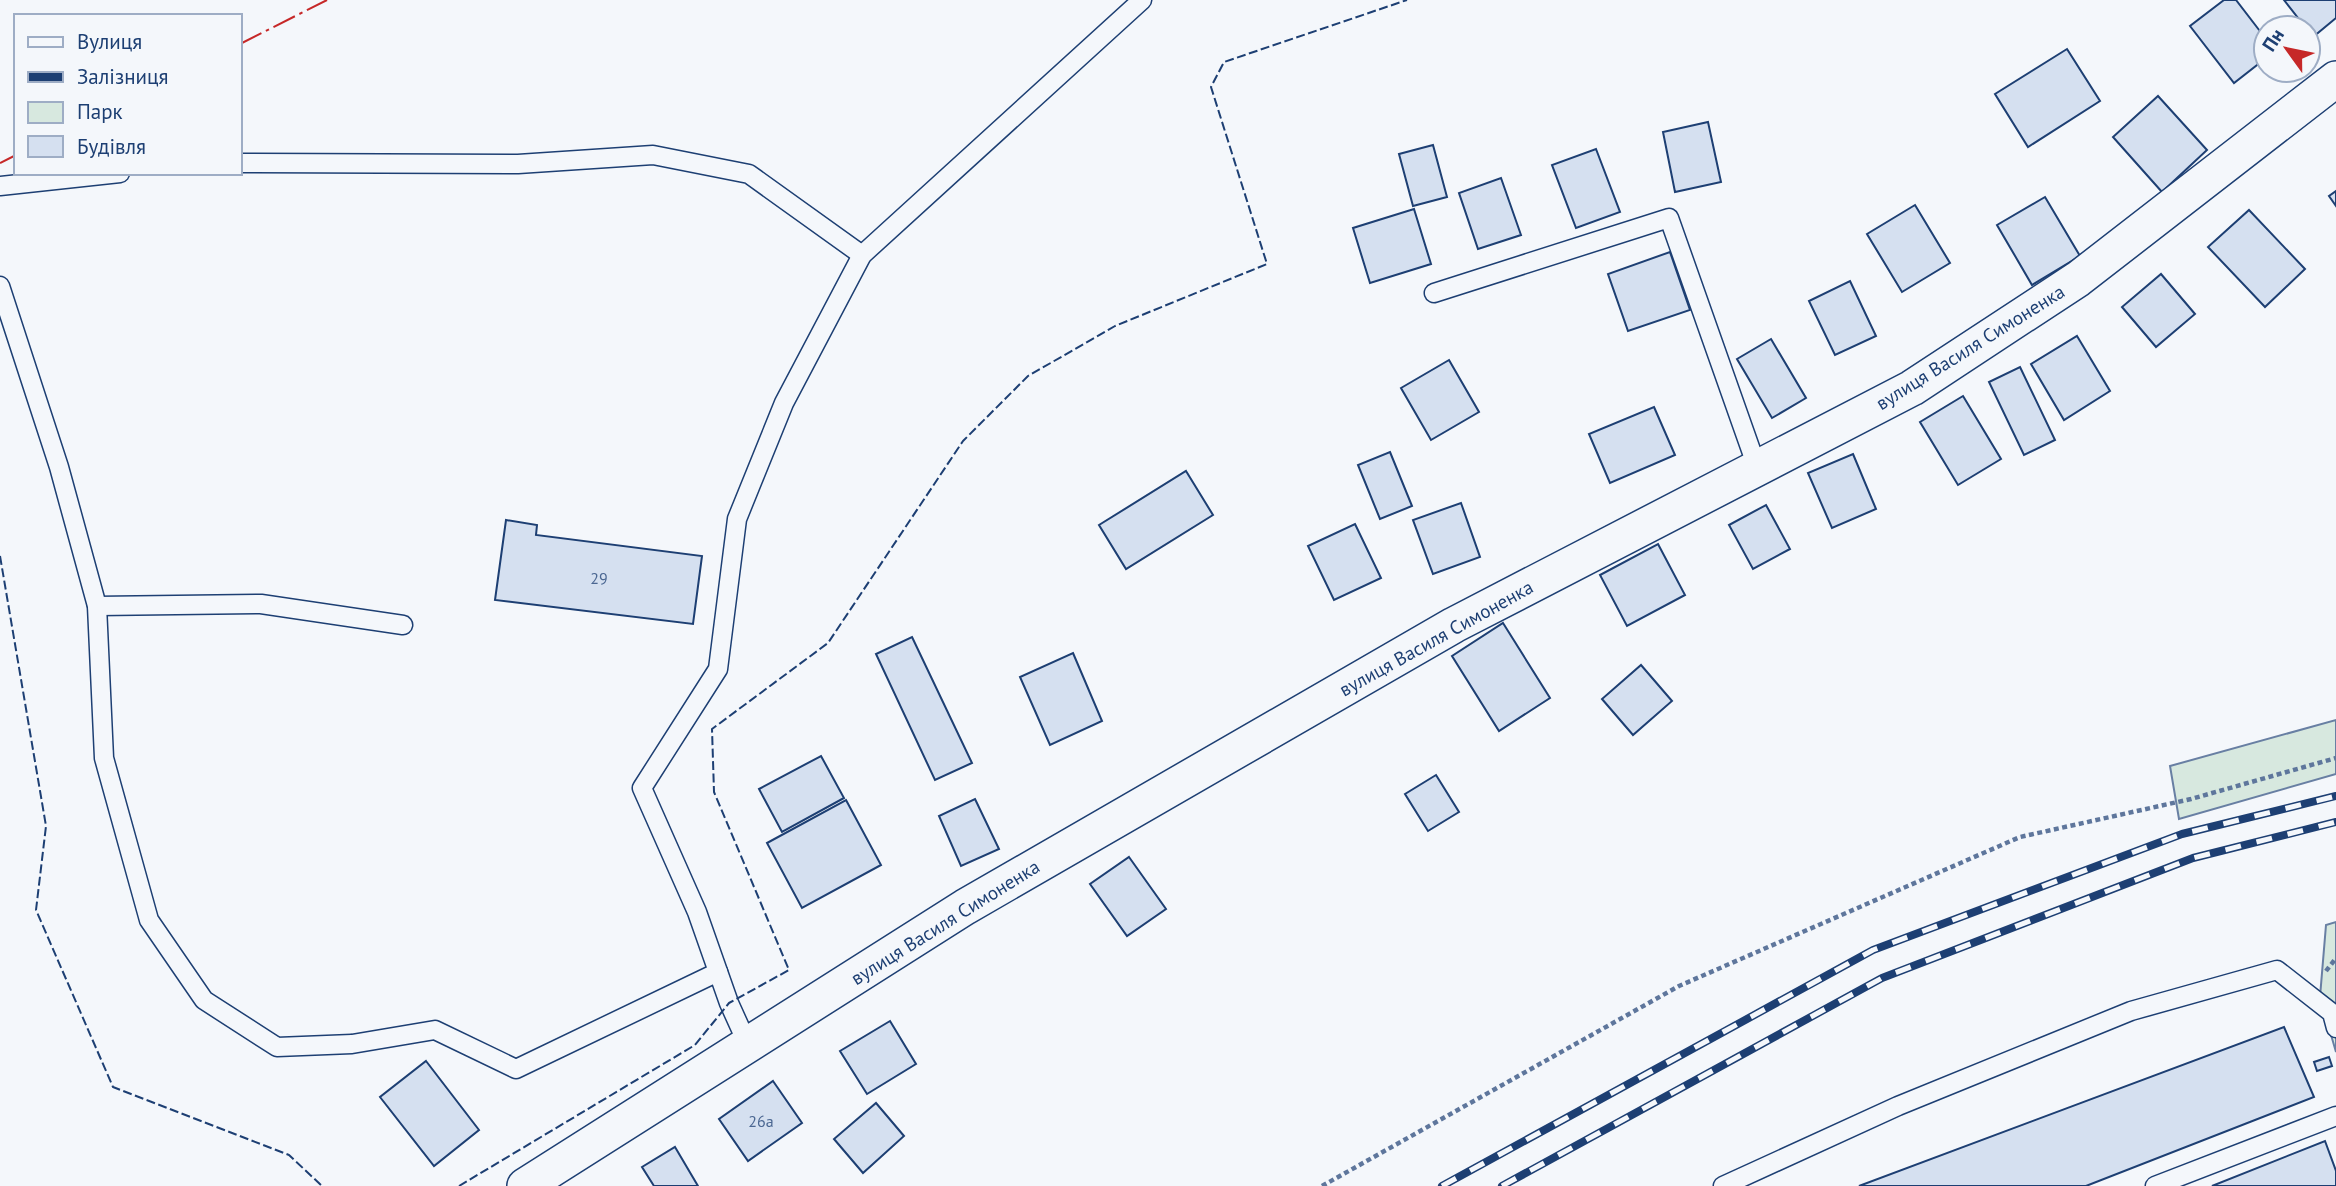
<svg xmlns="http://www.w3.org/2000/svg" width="2336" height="1186" viewBox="0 0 2336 1186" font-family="'PT Sans',sans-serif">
<rect width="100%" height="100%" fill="#f4f7fb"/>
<!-- green -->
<g fill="#d7e8df" stroke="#687fa3" stroke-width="2">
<path d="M2336,720V774L2179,819L2170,766Z"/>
<path d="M2336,922V1052L2320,997L2326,925Z"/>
</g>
<!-- building -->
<g fill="#d5e0f0" stroke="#1d3f73" stroke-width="2">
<path d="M2224,0H2236L2266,39V58L2234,83L2190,26Z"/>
<path d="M2284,0H2336V18L2313,37Z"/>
<path d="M2067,49L2100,101L2028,147L1995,94Z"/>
<path d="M2158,96L2207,150L2162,192L2113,137Z"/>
<path d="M1708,122L1721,182L1675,192L1663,132Z"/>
<path d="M1433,145L1447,197L1413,206L1399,154Z"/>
<path d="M1596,149L1620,212L1576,228L1552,165Z"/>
<path d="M1501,178L1521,235L1478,249L1459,193Z"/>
<path d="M2336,191V206L2329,196Z"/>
<path d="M2045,197L2080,256L2032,285L1997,225Z"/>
<path d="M1915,205L1950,263L1902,292L1867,234Z"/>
<path d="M1414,209L1431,264L1370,283L1353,228Z"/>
<path d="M2249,210L2305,269L2265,307L2208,247Z"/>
<path d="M1670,252L1690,310L1628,331L1608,274Z"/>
<path d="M2161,274L2195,314L2156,347L2122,307Z"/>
<path d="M1850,281L1876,336L1835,355L1809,301Z"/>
<path d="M2077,336L2110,391L2064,420L2031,364Z"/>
<path d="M1771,339L1806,398L1772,418L1737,359Z"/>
<path d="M1449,360L1479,412L1431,440L1401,388Z"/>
<path d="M2020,367L2055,440L2024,455L1989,382Z"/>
<path d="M1963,396L2001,459L1958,485L1920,422Z"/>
<path d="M1654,407L1675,455L1610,483L1589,434Z"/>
<path d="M1390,452L1412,506L1380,519L1358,465Z"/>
<path d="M1853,454L1876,509L1832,528L1808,473Z"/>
<path d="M1186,471L1213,515L1126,569L1099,525Z"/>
<path d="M1461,503L1480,557L1433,574L1413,520Z"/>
<path d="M1766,505L1790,549L1753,569L1729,525Z"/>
<path d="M506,520L537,525L536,535L702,556L693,624L495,600Z"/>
<path d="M1355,524L1381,578L1334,600L1308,546Z"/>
<path d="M1658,544L1685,595L1627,626L1600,575Z"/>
<path d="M1503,623L1550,698L1499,731L1452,656Z"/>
<path d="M912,637L972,763L935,780L876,654Z"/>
<path d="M1073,653L1102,721L1050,745L1020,677Z"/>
<path d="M1641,665L1672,701L1633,735L1602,699Z"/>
<path d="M821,756L844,798L782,832L759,789Z"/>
<path d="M1436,775L1459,812L1428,831L1405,794Z"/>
<path d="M975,799L999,849L961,866L939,816Z"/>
<path d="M846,800L881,865L802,908L767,843Z"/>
<path d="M1129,857L1166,909L1127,936L1090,884Z"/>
<path d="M890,1021L916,1064L867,1094L840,1051Z"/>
<path d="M2284,1027L2314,1097L2086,1186H1859Z"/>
<path d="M2329,1057L2332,1066L2317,1071L2314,1062Z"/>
<path d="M426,1061L479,1130L434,1166L380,1097Z"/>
<path d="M773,1081L802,1123L748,1161L719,1119Z"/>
<path d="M876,1103L904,1136L863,1173L834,1139Z"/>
<path d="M2325,1141L2336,1171V1186H2212Z"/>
<path d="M675,1147L698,1186H654L642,1167Z"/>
</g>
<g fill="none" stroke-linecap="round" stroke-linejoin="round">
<defs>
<g id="lane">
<path d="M240,163L518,164L653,155L749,174L862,255"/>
<path d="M0,186L120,173"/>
<path d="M0,286L59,467L97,606L104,758L149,920L204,1000L277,1047L352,1044L435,1030L516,1069L718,972"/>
<path d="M1434,293L1669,218L1758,470"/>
<path d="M97,606L261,604L403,625"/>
<path d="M748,1045L729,1003L697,912L642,788L718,669L737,519L784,403L862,255L1142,0"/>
<path d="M1723,1186L1898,1106L2131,1011L2277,970L2332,1013L2336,1028"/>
<path d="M2155,1186L2336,1116"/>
</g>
<path id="street" d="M525,1186L965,907L1454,625L1912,388L2078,279L2336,79"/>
</defs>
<!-- lane casing -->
<use href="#lane" stroke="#1d3f73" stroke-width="21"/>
<!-- street casing -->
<use href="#street" stroke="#1d3f73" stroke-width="38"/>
<!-- path -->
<g stroke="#5e769c" stroke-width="4.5" stroke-dasharray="5 3.5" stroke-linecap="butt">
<path d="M2326,971L2336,958"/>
<path d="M1322,1186L1679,986L2020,837L2191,799L2336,758"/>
</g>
<!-- lane -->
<use href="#lane" stroke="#f4f7fb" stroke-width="18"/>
<!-- street -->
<use href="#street" stroke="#f4f7fb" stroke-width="35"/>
<defs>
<g id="rail">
<path d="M1442,1186L1873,950L2182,834L2336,796"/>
<path d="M1502,1186L1882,978L2193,858L2336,822"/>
</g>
</defs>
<!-- rail casing -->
<use href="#rail" stroke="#1d3f73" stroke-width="8"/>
<!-- rail -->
<use href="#rail" stroke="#f4f7fb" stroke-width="5" stroke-dasharray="16" stroke-linecap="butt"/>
<!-- fence -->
<g stroke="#1d3f73" stroke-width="2" stroke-dasharray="9 3.5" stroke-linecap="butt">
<path d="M0,556L46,826L36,910L113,1087L289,1155L322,1186"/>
<path d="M459,1186L695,1045L729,1003L789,970L714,792L712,729L828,643L963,441L1028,376L1115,326L1267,264L1211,87L1224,62L1407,0"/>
</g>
<!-- power -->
<g stroke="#c62828" stroke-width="2" stroke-dasharray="24 5 3.5 5" stroke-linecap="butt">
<path d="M240,44L327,0"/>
<path d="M0,163L16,155"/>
</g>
</g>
<g text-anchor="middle" stroke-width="5" stroke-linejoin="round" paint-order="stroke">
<!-- number labels -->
<g font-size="16" fill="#4b6792">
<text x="599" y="584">29</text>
<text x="761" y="1127">26а</text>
</g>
<!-- street labels -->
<g font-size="19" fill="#1d3f73" stroke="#f4f7fb">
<text transform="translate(1970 347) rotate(-32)" y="7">вулиця Василя Симоненка</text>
<text transform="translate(1436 638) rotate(-29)" y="7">вулиця Василя Симоненка</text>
<text transform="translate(945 922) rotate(-32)" y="7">вулиця Василя Симоненка</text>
</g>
</g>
<!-- legend -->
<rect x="14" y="14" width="228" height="161" fill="#f4f7fb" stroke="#9eadc5" stroke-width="2"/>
<rect x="28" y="37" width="35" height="10" fill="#f4f7fb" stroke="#9eadc5" stroke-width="2"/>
<text x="77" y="49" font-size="21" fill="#1d3f73">Вулиця</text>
<rect x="28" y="72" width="35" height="10" fill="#1d3f73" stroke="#9eadc5" stroke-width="2"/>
<text x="77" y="84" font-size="21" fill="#1d3f73">Залізниця</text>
<rect x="28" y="102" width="35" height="21" fill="#d7e8df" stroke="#9eadc5" stroke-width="2"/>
<text x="77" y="119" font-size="21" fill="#1d3f73">Парк</text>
<rect x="28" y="136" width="35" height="21" fill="#d5e0f0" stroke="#9eadc5" stroke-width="2"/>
<text x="77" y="154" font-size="21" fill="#1d3f73">Будівля</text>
<!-- north arrow -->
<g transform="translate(2287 49) rotate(303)"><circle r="33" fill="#f4f7fb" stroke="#9eadc5" stroke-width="2"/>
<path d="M0-5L12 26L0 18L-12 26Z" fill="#c62828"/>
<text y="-10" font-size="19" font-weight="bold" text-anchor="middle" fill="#1d3f73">Пн</text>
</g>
</svg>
